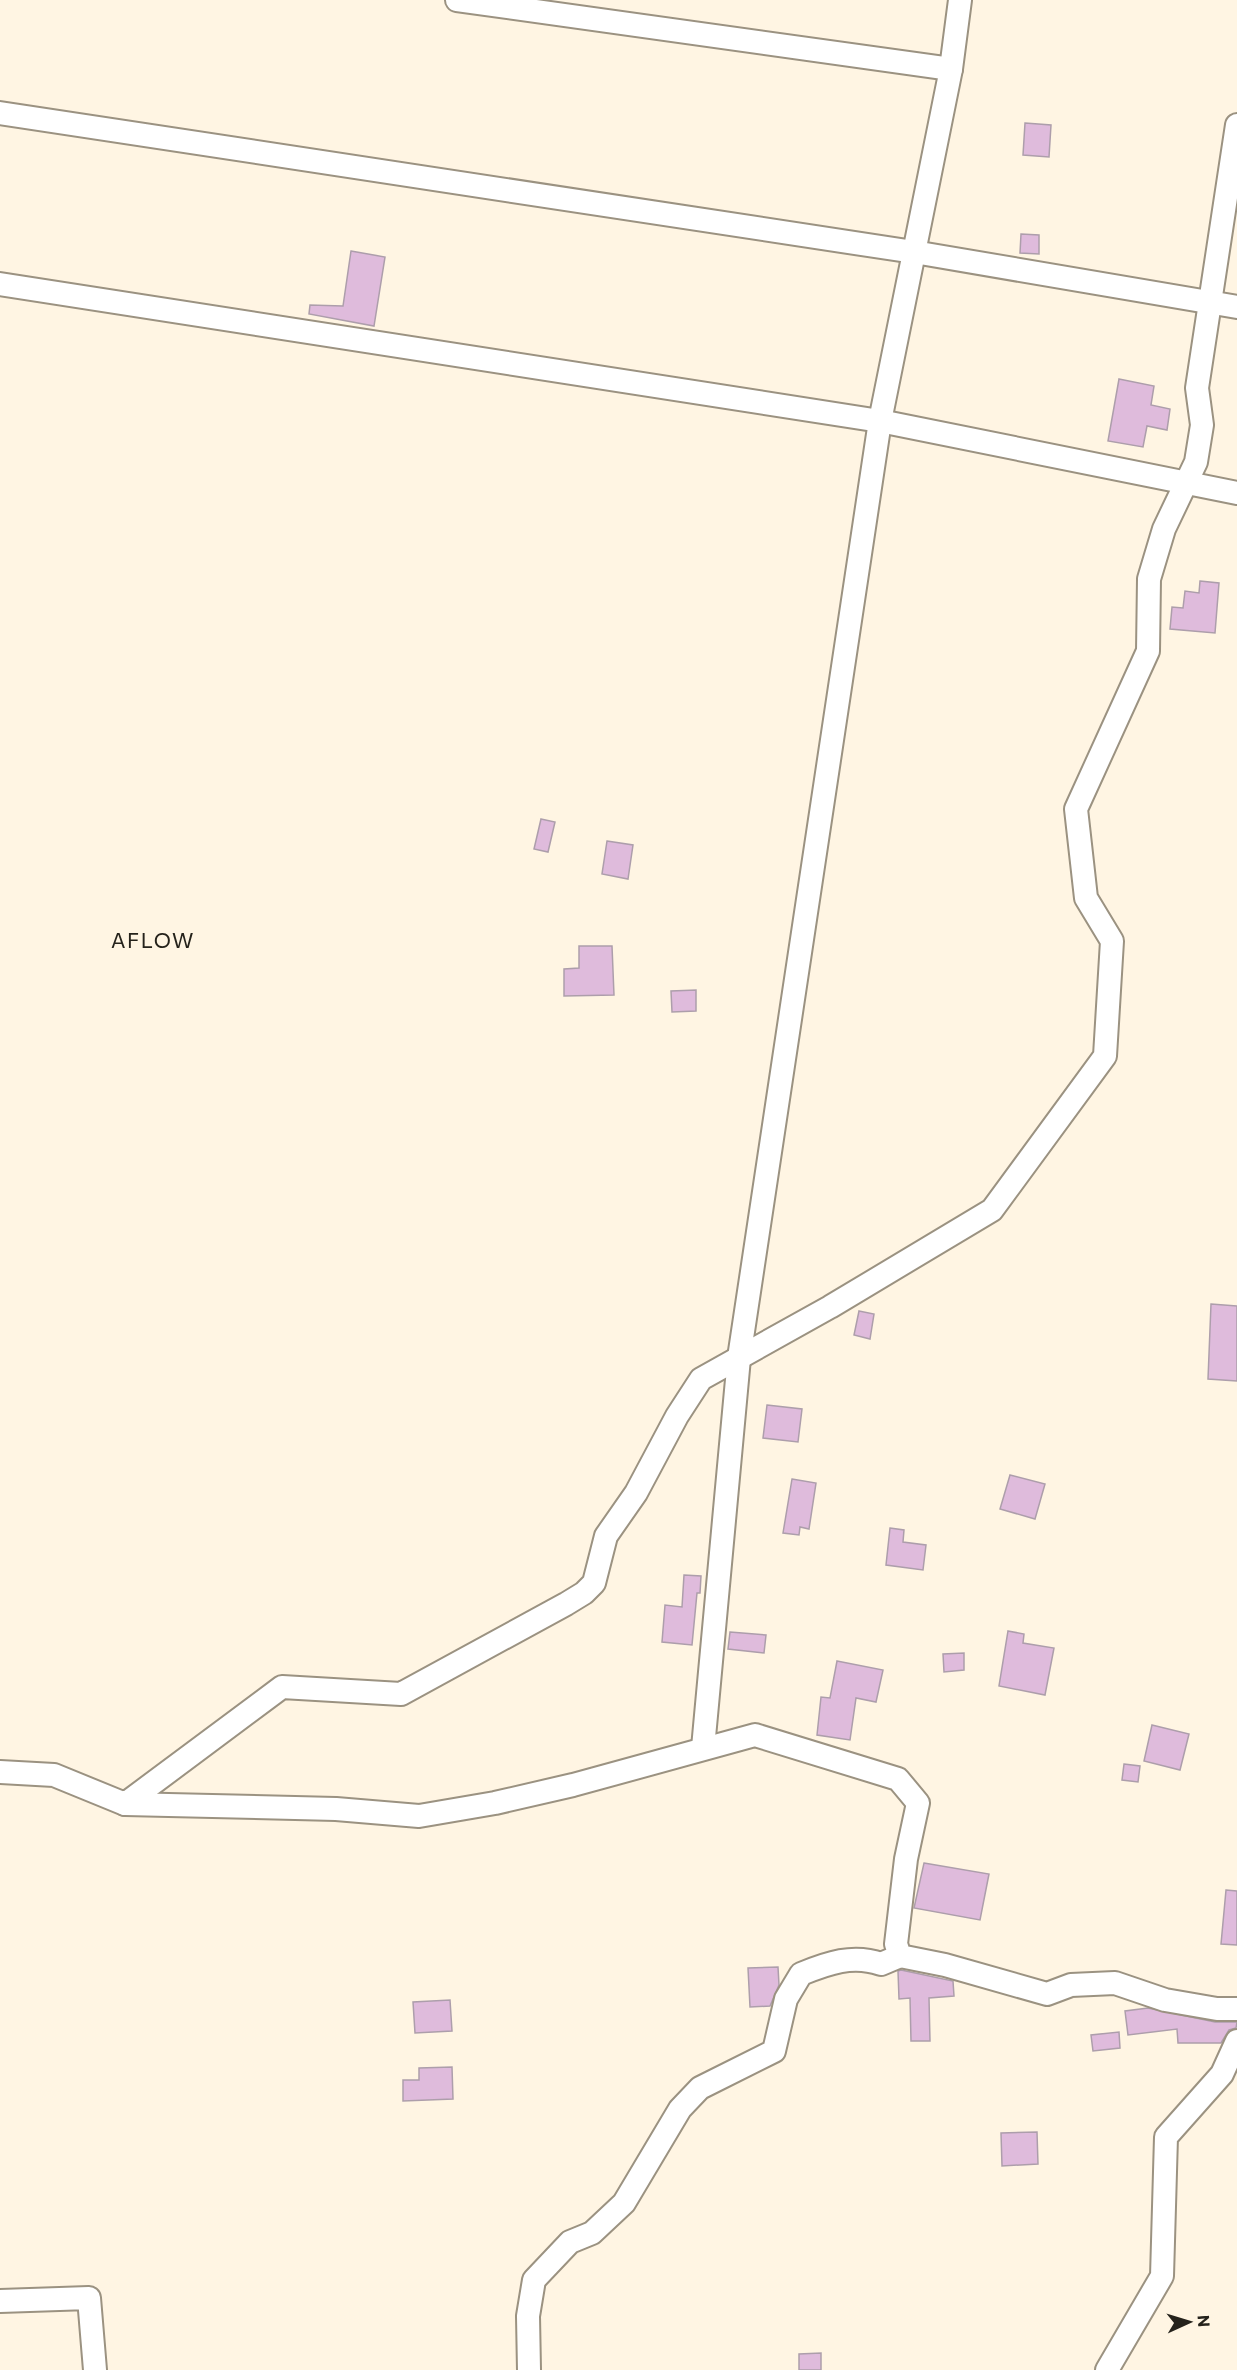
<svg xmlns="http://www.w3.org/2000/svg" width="1237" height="2370" viewBox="0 0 1237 2370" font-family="Commissioner,sans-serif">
<rect width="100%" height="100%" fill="#fff5e3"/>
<!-- building -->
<g fill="#dfbbdc" stroke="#ad9eab" stroke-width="1.5">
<path d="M1025,123L1051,125L1049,157L1023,155Z"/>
<path d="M1021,234L1039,235V254L1020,253Z"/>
<path d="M351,251L385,257L374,326L309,314L310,305L343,306Z"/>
<path d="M1119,379L1154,386L1151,405L1170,409L1167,430L1147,426L1143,447L1108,441Z"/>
<path d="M1200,581L1219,583L1215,633L1170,629L1172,607L1183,608L1185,591L1199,593Z"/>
<path d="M541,819L555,822L548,852L534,849Z"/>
<path d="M607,841L633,845L628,879L602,874Z"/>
<path d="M579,946H612L614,995L564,996V969L579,968Z"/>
<path d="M696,990V1011L672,1012L671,991Z"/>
<path d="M1211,1304L1237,1306V1381L1208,1379Z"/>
<path d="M859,1311L874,1314L870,1339L854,1335Z"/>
<path d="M767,1405L802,1409L798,1442L763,1438Z"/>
<path d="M1010,1475L1045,1484L1035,1519L1000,1509Z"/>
<path d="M792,1479L816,1483L809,1529L800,1527L799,1535L783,1533Z"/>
<path d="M890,1528L904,1530L903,1542L926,1545L923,1570L886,1565Z"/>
<path d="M684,1575L701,1576L700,1593H697L692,1645L662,1642L665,1605L682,1607Z"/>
<path d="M1008,1631L1024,1634L1023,1643L1054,1648L1045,1695L999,1686Z"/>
<path d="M730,1632L766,1635L764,1653L728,1649Z"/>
<path d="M964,1653V1670L944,1672L943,1654Z"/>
<path d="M837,1661L883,1670L876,1702L856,1698L850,1740L817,1735L821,1697L830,1698Z"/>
<path d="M1152,1725L1189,1734L1180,1770L1144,1761Z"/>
<path d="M1124,1764L1140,1766L1138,1782L1122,1780Z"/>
<path d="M924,1863L989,1874L980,1920L914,1908Z"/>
<path d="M1226,1890L1237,1891V1945L1221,1944Z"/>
<path d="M778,1967L779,1985L770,2006L750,2007L748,1968Z"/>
<path d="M901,1970L953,1981L954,1996L929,1998L930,2041H911L910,1998L899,1999L898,1971Z"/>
<path d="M450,2000L452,2031L415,2033L413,2002Z"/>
<path d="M1148,2008L1215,2022H1237L1236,2028L1229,2030L1221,2043H1178L1177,2029L1128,2035L1125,2011Z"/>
<path d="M1119,2032L1120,2048L1093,2051L1091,2035Z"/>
<path d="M452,2067L453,2099L403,2101V2080H419V2068Z"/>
<path d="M1037,2132L1038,2164L1002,2166L1001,2133Z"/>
<path d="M821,2353V2370H799V2354Z"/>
</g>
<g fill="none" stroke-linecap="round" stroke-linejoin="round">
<defs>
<g id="street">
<path d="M457,0L951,69"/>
<path d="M0,113L914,252L1237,307"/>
<path d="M0,284L880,421L1237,493"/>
<path d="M703,1748L739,1358L880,421L951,69L960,0"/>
<path d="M0,1772L54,1775L125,1804L282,1687L401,1694L566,1604L584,1593L594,1583L606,1536L636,1493L677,1416L701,1379L830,1307L992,1210L1105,1056L1112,941L1086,898L1076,809L1148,651L1149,579L1164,529L1196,462L1202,425L1197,388L1237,125"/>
<path d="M125,1804L336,1809L419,1816L495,1803L573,1785L755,1735L898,1779L918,1803L906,1859L896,1944L900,1956L945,1965L1047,1994L1071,1985L1115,1983L1165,2000L1217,2009H1237"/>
<path d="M0,2301L89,2298L95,2370"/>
<path d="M529,2370L528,2316L534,2280L570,2242L592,2233L624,2203L680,2109L700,2088L774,2051L786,1999L801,1974C828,1963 853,1954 881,1964L900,1956"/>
<path d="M1107,2370L1162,2276L1166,2137L1222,2074L1237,2041"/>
</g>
</defs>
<!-- street casing -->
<use href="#street" stroke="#9b9281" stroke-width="26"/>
<!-- street -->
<use href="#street" stroke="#fff" stroke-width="22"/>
</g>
<g text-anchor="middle" stroke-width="4.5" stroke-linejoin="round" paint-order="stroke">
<!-- quarter labels -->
<g font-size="21" letter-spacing="1.5" fill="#25221b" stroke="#fff5e3">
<text x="153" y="948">AFLOW</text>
</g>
</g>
<!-- north arrow -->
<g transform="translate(1189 2322) rotate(86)" stroke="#fff5e3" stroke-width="4.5" paint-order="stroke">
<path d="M0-4.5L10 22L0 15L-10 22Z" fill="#25221b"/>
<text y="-9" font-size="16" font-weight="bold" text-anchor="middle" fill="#25221b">N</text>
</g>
</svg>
